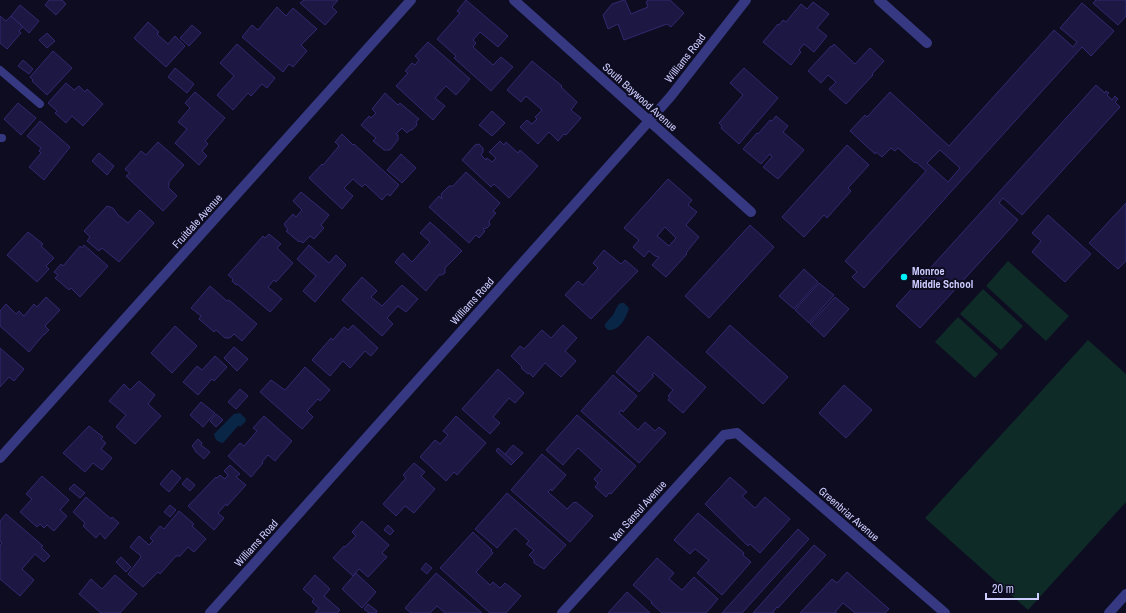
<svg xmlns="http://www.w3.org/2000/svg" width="1126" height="613" viewBox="0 0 1126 613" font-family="'Archivo Narrow',sans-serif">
<rect width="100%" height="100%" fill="#0e0c21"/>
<!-- green -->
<g fill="#0f2b28">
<path d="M1008,261L1069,316L1046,341L986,286Z"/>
<path d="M983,289L1023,326L1001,350L960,314Z"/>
<path d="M958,317L998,354L975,378L935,342Z"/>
<path d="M1088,340L1126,374V502L1028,610L925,518Z"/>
</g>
<!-- water -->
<g fill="#0a2647">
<path d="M621,303H624L629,308C626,318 620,331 608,330L605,327V324L613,315L618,305Z"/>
<path d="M240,413L245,418L246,421L241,426H238L223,443C218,442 215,440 214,434C221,427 227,421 234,414Z"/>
</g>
<!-- building -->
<g fill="#1d1843" stroke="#312970" fill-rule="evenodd">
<path d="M49,0H62L66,4L56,15L45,5Z"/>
<path d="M304,0H338L332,7L337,12L325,25L300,3Z"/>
<path d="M466,0L508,36L498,47L480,32L473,40L476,43L473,47L493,65L501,57L513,67L491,91L454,58L456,56L437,39L460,13L457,11Z"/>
<path d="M624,0H625L631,14L648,7L646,2L648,0H670L684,13L671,27L667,24L624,40L618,24L608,29L603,15L612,4Z"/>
<path d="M1096,0H1126V16L1118,25L1093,3Z"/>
<path d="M813,2L829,14L817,28L827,36L814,52L804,44L799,50L801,52L791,65L763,42L778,24L779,25L783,20L786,22L801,4L807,9Z"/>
<path d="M1082,3L1114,31L1091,56L1082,47L864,288L852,277L857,272L845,261L926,171L916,162L915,163L898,148L895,151L891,148L882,157L876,152L875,154L850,131L865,115L867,117L890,92L949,146L1054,30L1073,47L1077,42L1060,28ZM940,150L960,168L948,182L927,163Z"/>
<path d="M20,5L39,21L29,33L11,16Z"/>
<path d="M277,7L286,16L293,8L317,29L301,45L307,51L293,67L289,64L283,72L242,37L252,25L258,30Z"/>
<path d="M0,16L6,21L11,16L23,27L19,31L21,33L7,49L0,43Z"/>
<path d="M148,22L159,32L157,34L168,44L175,36L185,46L166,67L134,38Z"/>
<path d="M192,25L201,33L189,46L180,38Z"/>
<path d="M47,33L55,41L47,48L39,40Z"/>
<path d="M428,42L470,79L456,95L446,86L435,98L445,106L433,120L396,86L408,73L405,71L412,63L415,65L419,60L415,56Z"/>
<path d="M237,44L275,78L267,88L262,84L251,96L248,93L233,110L217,95L234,76L220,63Z"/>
<path d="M834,44L855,64L870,48L884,61L872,74L873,75L846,104L829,89L836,82L828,75L821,83L808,71L831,46L832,47Z"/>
<path d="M53,51L72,68L47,95L32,81L33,80L30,77Z"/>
<path d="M23,60L33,69L29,74L18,66Z"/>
<path d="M532,61L562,86L561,87L577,102L571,110L581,118L566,135L564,134L558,141L549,132L538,144L520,127L527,120L532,124L537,119L535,117L542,110L526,96L521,102L507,90Z"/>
<path d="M175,68L194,84L187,93L168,77Z"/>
<path d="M744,68L778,98L739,144L721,128L722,126L719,123L743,95L730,83Z"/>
<path d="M66,83L74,90L79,86L85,92L87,89L103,104L83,126L72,116L66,123L55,113L57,111L48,103Z"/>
<path d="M1096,85L1105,93L1106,91L1109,93L1107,95L1112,100L1115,96L1118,99L1115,102L1120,107L1022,215L1003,198L999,203L1018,220L920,328L896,306Z"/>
<path d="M195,92L225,118L205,141L208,144L202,151L207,156L199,165L175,143L187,129L178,122L190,108L185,103Z"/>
<path d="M385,93L398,105L400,103L419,119L416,122L417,125L412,130H410L407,133L402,128L396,134L398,135V140L390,150H384L373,141L376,138L361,125L369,116L371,118L376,113L372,109Z"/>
<path d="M18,103L36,118L21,135L4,119Z"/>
<path d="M492,111L505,123L492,136L479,125Z"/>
<path d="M776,116L788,126L783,132L804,150L778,179L763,167L772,157L770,154L761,164L743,149L757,133L758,134L770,120L772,121Z"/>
<path d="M40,121L70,147L44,180L29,167L41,153L39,151L41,148L27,136Z"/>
<path d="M342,134L353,145L354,144L399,185L390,196L387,194L382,200L365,184L362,187L353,179L344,188L353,196L342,209L309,178L322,164L323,165L339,146L335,142Z"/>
<path d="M500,141L504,145L506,142L518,153L520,150L538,166L509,198L494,184L491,187L462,160L475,145L479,144L483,148V152L481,155L486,160L487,158L492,162L496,158L489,152Z"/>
<path d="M158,142L184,165L169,182V185L168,187L177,196L163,211L126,176L130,173L125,169L141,151L146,155Z"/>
<path d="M847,145L869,165L848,188L851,191L827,218L824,215L804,237L782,217Z"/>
<path d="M99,153L114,166L107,175L92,161Z"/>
<path d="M401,154L416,168L402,183L387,170Z"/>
<path d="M466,172L500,203L493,211L496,213L489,221L490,225L487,228L483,229L485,231L479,238L476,235L469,243L429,207L439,196L442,199L441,194L449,186H453Z"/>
<path d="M668,179L692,200L688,205L697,212L686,225L699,237L686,253L687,254L666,277L652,265L659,257L655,256L649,251L644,257L633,247L639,240L624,228ZM665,227L676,238L669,246L657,236Z"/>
<path d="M301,192L329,215L321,225L324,228L314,239L310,236L303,243L300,241L299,242L286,231L288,230L284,224L293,214L296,217L302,210L293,201Z"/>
<path d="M1126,203V261L1118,269L1089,243Z"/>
<path d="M107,206L113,208L118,215L128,223L140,210L154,223L119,262L102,248L99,251L87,241L90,237L84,231Z"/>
<path d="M1048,215L1091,254L1065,282L1032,252L1041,241L1032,233Z"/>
<path d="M430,222L462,251L445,268V273L442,275H439L426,291L395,262L403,253L412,262L430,242L420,233Z"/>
<path d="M750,225L774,247L709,318L685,296Z"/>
<path d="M28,232L43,244L41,246L54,258L46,266L49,269L37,282L7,255Z"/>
<path d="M269,234L281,244L277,248L293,263L276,282L274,280L268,287L282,299L270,312L237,284L236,285L232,281L233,279L228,275L263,236L265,238Z"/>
<path d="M84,245L108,266L80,297L71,288L69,290L55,278L58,275L54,272L61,264L63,266L80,246L82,248Z"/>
<path d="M309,245L329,263L336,255L346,265L315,302L303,291L316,276L297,259Z"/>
<path d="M604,250L621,264L625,260L638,271L591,319L565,295L578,281L583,285L598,268L593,263Z"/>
<path d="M804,269L818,282L794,309L779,296Z"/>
<path d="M362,277L377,291L371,297L382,306L402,285L418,299L406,312L398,306L387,318L393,324L382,336L342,300Z"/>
<path d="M819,283L834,295L809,323L795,310Z"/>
<path d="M210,286L227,301L229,300L257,324L242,341L234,334L230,338H225L216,330L214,332L199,319L201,316L191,308Z"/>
<path d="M46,297L60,310L45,326L49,330L44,335V334L29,352L0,326V311L6,304L16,314L19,311L24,316L34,304L37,307Z"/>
<path d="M835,297L849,309L824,337L810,324Z"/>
<path d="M353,325L378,348L371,356L365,351L350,368L343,361L330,376L312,360L331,338L333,340L344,327L348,330Z"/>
<path d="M563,325L577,338L565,351L576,361L561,377L545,363L533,377L529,373L528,374L521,368L522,367L511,356L520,346L524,349L542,330L551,338Z"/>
<path d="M730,325L788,377L763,404L706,352Z"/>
<path d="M175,326L197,346L172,373L151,353Z"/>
<path d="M648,336L706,387L683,413L668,400L670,397L668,396L673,390L654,373L652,375L654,376L639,392L616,372Z"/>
<path d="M234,347L248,359L237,371L224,358Z"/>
<path d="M0,348L24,369L14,381L9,377L0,387Z"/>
<path d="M215,356L227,367L214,381L212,379L198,395L183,382L197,366L202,370Z"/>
<path d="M305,367L330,390L320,401L318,399L307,411L313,417L302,429L260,392L271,380L285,390Z"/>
<path d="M498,369L524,393L515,403L509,398L493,417L500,423L490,434L462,409Z"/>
<path d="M613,375L637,396L623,412L621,410L619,413L638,430L645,422L655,431L659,427L666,433L639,463L581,411Z"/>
<path d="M139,381L155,395L148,404L161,416L135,444L116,427L126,415L109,401L124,384L130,390Z"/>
<path d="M844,385L872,410L846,438L819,413Z"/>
<path d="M240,389L248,396L236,409L228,402Z"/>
<path d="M201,402L215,413L203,427L190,415Z"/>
<path d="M216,414L223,420L216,427L210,421Z"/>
<path d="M577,415L636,466L611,494L609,493L606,497L595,487L598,483L594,479L602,470L578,448L563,465L546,450Z"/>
<path d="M264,416L292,441L275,461L268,455L262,462L263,463L251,477L228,456L240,443L244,446L257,431L253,428Z"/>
<path d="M456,416L486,443L457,475L454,472L446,481L420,457L435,440L440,444L448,435L443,431Z"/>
<path d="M89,426L103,437L101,439L106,443L101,449L112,458L102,470L93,463L85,472L63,453Z"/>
<path d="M198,439L202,443L201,445L210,452L204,459L195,451V450L193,447L192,446Z"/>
<path d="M513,445L523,453L514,462L505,454Z"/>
<path d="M498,448L514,462L511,465L496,451Z"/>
<path d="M542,454L566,475L552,491L551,489L548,492L567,509L574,502L575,503L576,502L593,516L570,542L511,490Z"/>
<path d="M414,463L425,472L421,476L435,489L414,513L405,506L396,516L383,504L406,478L403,475Z"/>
<path d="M230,465L240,474L236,477L246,485L227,506L226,504L218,513L224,518L214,530L188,506L216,477L217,478L220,475L225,479L228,475L224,471Z"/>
<path d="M172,470L181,478L169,492L160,484Z"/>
<path d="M42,476L69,500L60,510L67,516L54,531L47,525L44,528L40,524L37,527L20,512L32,499L26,494Z"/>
<path d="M730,477L747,492L742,496L755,508L765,497L790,519L760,553L750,544L748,546L705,504Z"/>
<path d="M187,478L195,485L190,491L182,484Z"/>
<path d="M74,484L85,493L80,498L69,489Z"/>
<path d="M507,493L566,545L544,569L534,563V560L529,555L534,550L526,544L529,541L515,528L497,548L475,529Z"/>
<path d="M86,497L111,519L112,517L119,523L105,539L100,533L96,538L83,526L85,523L73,512Z"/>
<path d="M170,505L176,510L170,517L164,512Z"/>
<path d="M179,511L194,524L192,526L206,539L194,552L188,547L180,556H176L160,574L158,572L143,587L128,574L141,557L140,555L130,547L139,536L149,545L153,541L150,538L160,526L164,529Z"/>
<path d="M698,513L744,553L743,555L751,562L722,595L697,573L709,560L695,549L690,554L674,540Z"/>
<path d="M6,514L43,546L41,547L50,556L44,562L35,554L22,569L34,580L20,596L0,579V545L2,543L0,541V521Z"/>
<path d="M362,521L389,545L382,553L387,557L368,577L359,569L353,576L333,558L344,546L345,547L356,536L352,532Z"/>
<path d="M388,525L394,531L390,535L384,530Z"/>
<path d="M798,529L809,539L742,613H722Z"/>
<path d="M473,532L492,550L491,551L493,553L476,572L490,585L493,582L500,588L505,583L521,596L506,613H490L440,568Z"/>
<path d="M814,545L826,555L778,608L777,607L773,612L774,613H753Z"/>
<path d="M121,557L131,567L126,572L116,562Z"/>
<path d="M657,558L674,573L669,579L682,590L694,577L718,599L706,613H662L651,603L652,602L633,585Z"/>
<path d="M426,563L432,568L427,574L421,569Z"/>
<path d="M847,572L889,609L885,613H855L843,603L835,612L837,613H800L832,579L837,583Z"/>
<path d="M356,573L376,592L362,608L342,589Z"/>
<path d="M436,573L482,613H445L437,606L430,613H411L405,608Z"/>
<path d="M115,575L137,594L120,613H101L79,594L91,579L102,589Z"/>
<path d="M315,575L330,589L324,596L340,610L337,613H315L319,608L312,602L314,599L303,589Z"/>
<path d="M627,592L650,613H608Z"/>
<path d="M368,604L377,611L376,613H369L364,609Z"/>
</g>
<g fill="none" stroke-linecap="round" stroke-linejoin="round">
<!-- service -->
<g stroke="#363982" stroke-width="8">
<path d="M0,70L40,104"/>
<path d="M0,138H2"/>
</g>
<!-- minor -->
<g stroke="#363982" stroke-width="10">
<path d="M514,0L751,212"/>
<path d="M879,0L927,43"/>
<path d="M0,458L411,0"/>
<path d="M210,613L649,121L671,96L746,0"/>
<path d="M562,613L724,435L737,433L945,613"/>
<path d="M1109,613L1126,594"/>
</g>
</g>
<!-- markers -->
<circle fill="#00f3f8" stroke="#0e0c21" stroke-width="1.5" cx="904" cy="277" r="4"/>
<g text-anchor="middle" stroke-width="4" stroke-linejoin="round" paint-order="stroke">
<!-- street labels -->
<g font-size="11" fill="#cecdff" stroke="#0e0c21">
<text transform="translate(685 58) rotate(-52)" y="4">Williams Road</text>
<text transform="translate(640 97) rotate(42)" y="4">South Baywood Avenue</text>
<text transform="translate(197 221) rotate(-48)" y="4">Fruitdale Avenue</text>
<text transform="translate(472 301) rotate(-48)" y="4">Williams Road</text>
<text transform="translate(638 511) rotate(-48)" y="4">Van Sansul Avenue</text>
<text transform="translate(849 514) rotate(41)" y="4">Greenbriar Avenue</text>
<text transform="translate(256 543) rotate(-48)" y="4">Williams Road</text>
</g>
<!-- poi labels -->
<g font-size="11" font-weight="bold" fill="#cecdff" stroke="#0e0c21" text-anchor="start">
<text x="912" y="275">Monroe<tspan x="912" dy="13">Middle School</tspan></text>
</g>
</g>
<!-- scale -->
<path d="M986 593v6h52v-6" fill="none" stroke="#cecdff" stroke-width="2"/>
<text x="992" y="593" font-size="12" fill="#cecdff" stroke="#0e0c21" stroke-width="3" paint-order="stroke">20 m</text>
</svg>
